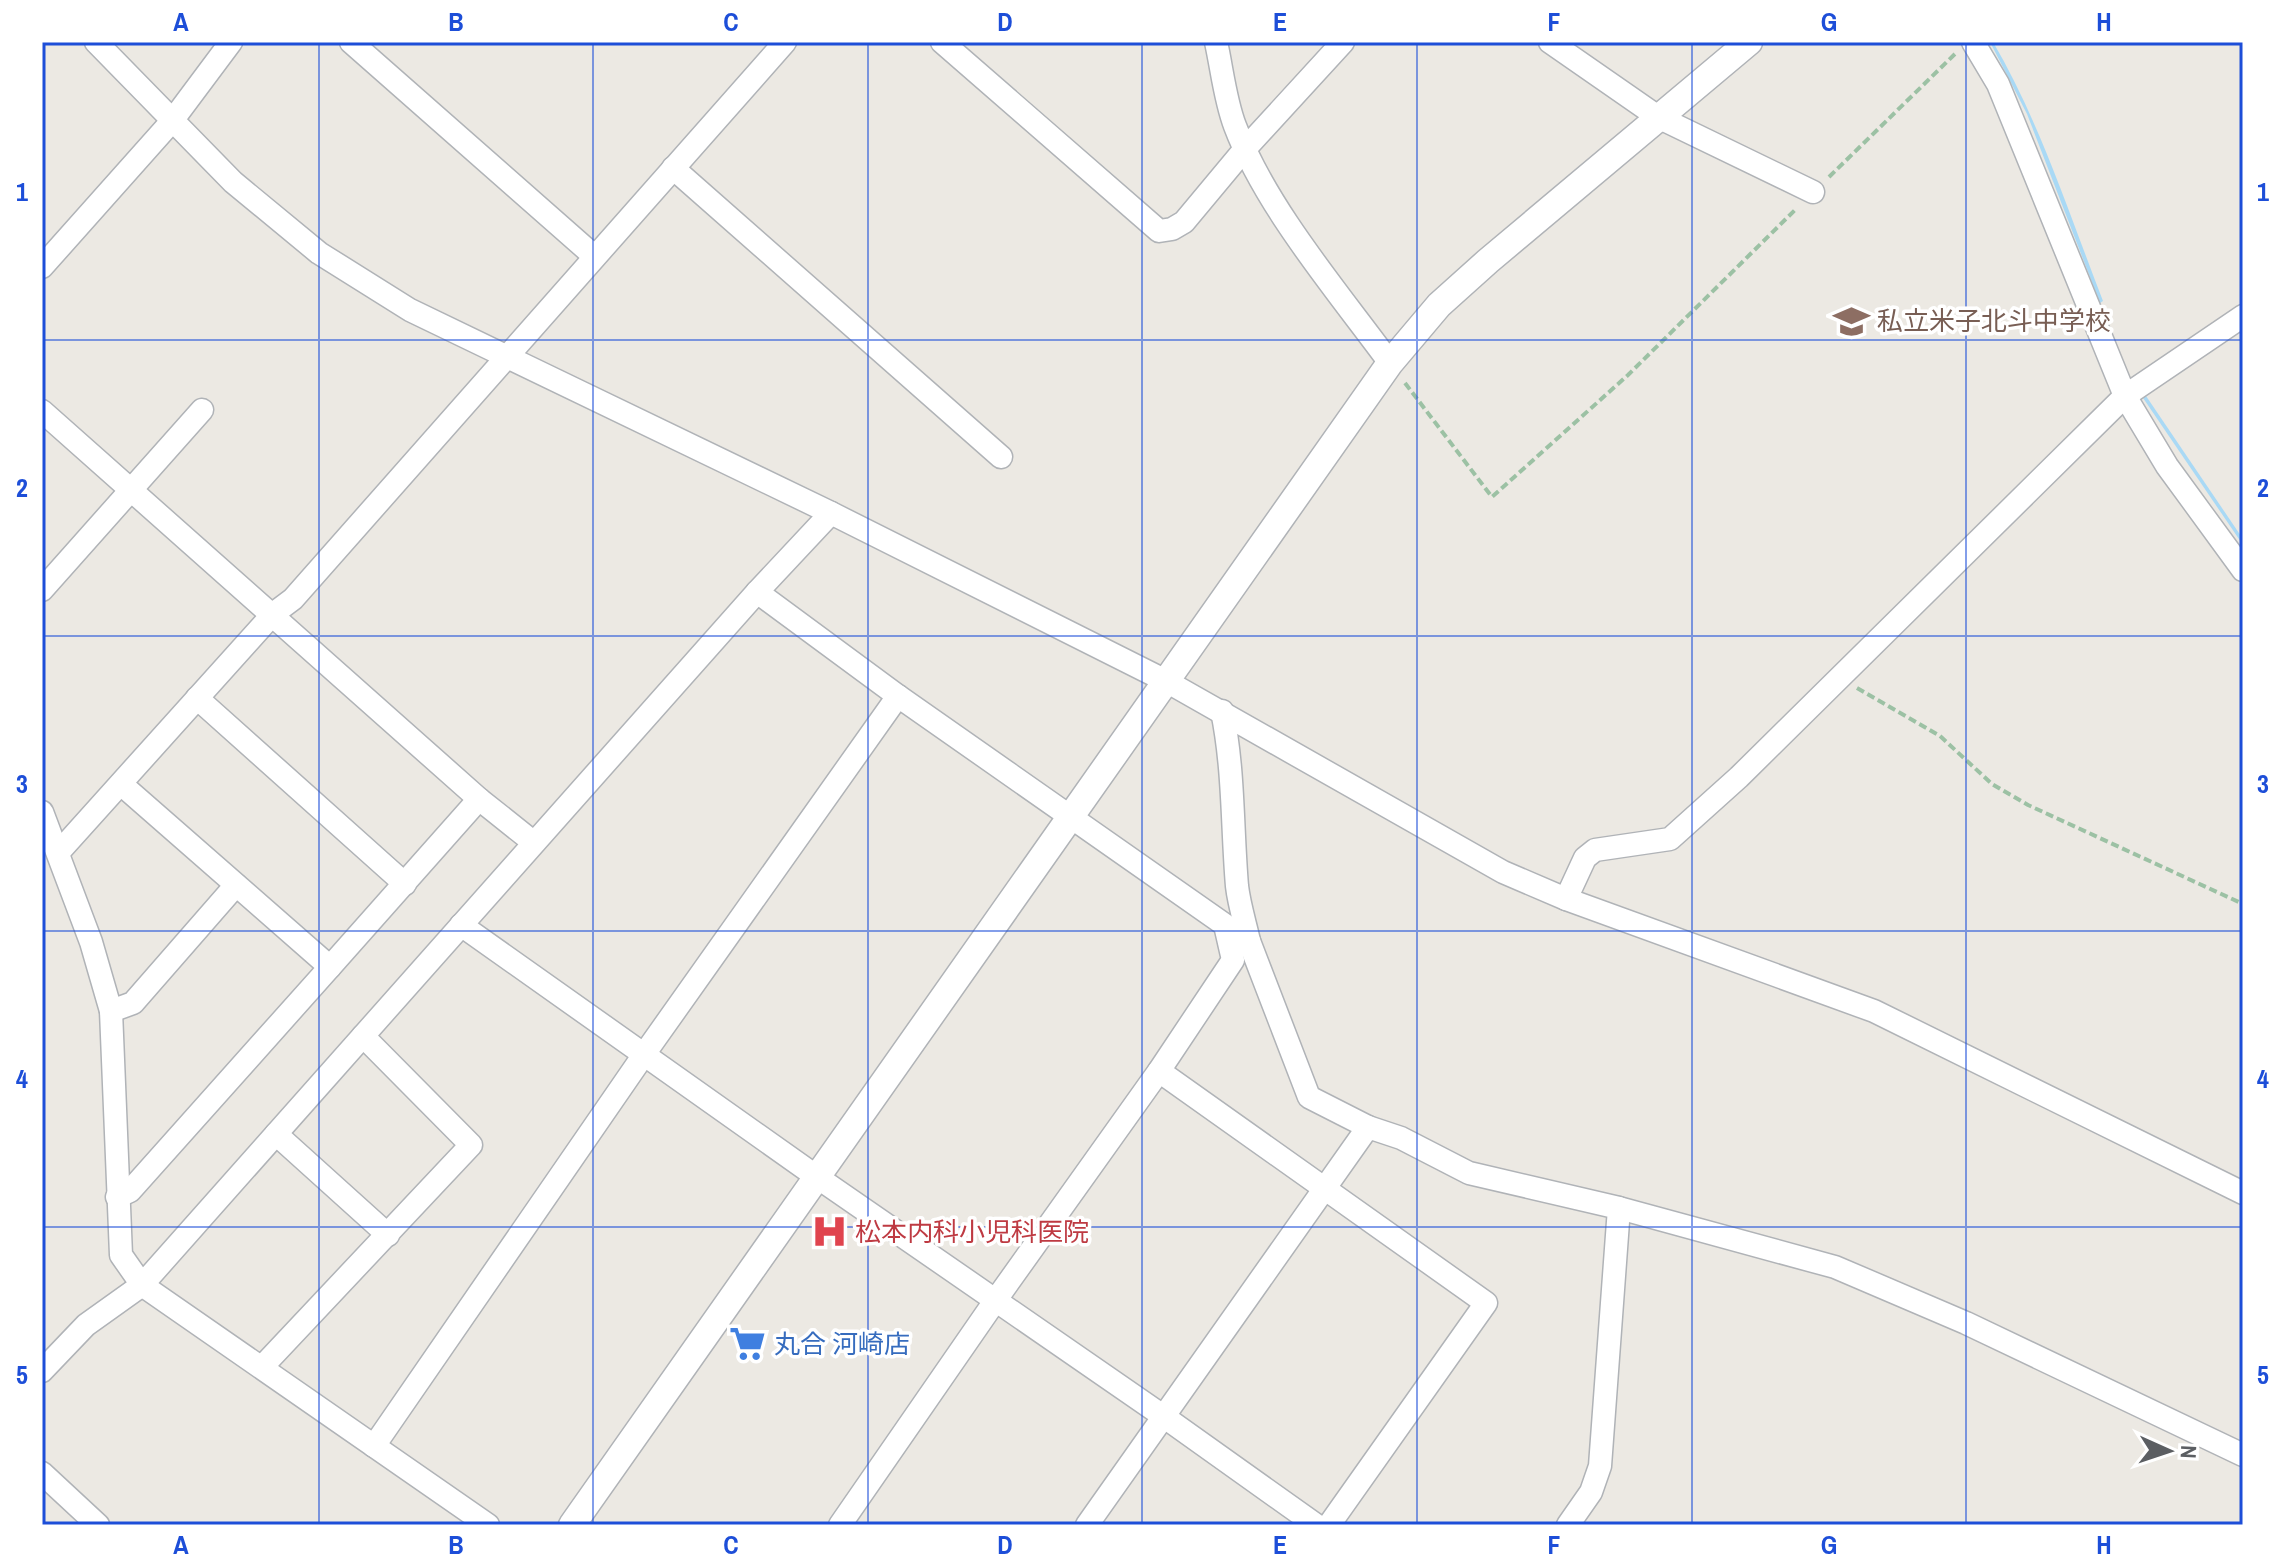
<svg xmlns="http://www.w3.org/2000/svg" width="2285" height="1567" viewBox="0 0 2285 1567" font-family="'Archivo Narrow','Noto Sans JP',sans-serif">
<rect width="100%" height="100%" fill="#ece9e3"/>
<!-- water -->
<g fill="#a9d9f5">
<path d="M1990,42H1993C2039,120 2070,216 2103,301L2100,303L2027,114Z"/>
<path d="M2144,393L2243,539V545L2141,395Z"/>
</g>
<g fill="none" stroke-linecap="round" stroke-linejoin="round">
<defs>
<g id="minor">
<path d="M96,42L233,182L319,253L410,310L831,513L1166,681L1503,872L1566,899L1874,1011L2243,1193"/>
<path d="M351,42L594,256"/>
<path d="M942,42L1159,231L1172,229L1184,222L1244,150L1343,42"/>
<path d="M1216,42C1222,69 1225,100 1235,126C1266,208 1338,292 1390,363"/>
<path d="M1550,42L1658,117L1813,192"/>
<path d="M1973,42L1998,84L2125,396L2167,466L2243,570"/>
<path d="M673,168L1001,457"/>
<path d="M42,267L172,121L231,42"/>
<path d="M42,411L479,799L533,842"/>
<path d="M42,590L202,410"/>
<path d="M757,592L898,696L1225,925L1233,960L1159,1071L995,1301L840,1525"/>
<path d="M197,698L405,884"/>
<path d="M1222,711C1234,769 1232,827 1237,886C1239,904 1245,923 1249,941"/>
<path d="M42,812L91,942L111,1011L121,1255L142,1285L488,1525"/>
<path d="M58,853L273,614L293,599L785,42"/>
<path d="M1566,899L1585,858L1595,850L1670,839L1739,777L2125,396L2243,316"/>
<path d="M461,925L817,1177L1163,1416L1316,1525"/>
<path d="M1230,944L1249,941L1309,1097L1368,1127"/>
<path d="M330,967L479,799"/>
<path d="M111,1011L133,1003L236,885"/>
<path d="M1159,1071L1486,1303L1329,1525"/>
<path d="M276,1134L388,1235"/>
<path d="M117,1197L130,1191L330,967L121,784"/>
<path d="M1619,1208L1835,1267L1966,1323L2243,1455"/>
<path d="M262,1367L471,1145L363,1036"/>
<path d="M42,1371L86,1325L142,1285L757,592L831,513"/>
<path d="M374,1446L645,1053L898,696"/>
<path d="M42,1473L98,1525"/>
<path d="M1087,1525L1368,1127L1401,1138L1469,1173L1619,1208L1600,1466L1591,1492L1568,1525"/>
</g>
<path id="tertiary" d="M572,1525L1390,363L1439,305L1488,261L1749,42"/>
</defs>
<!-- minor casing -->
<use href="#minor" stroke="#b0b3b7" stroke-width="25"/>
<!-- tertiary casing -->
<use href="#tertiary" stroke="#b0b3b7" stroke-width="29"/>
<!-- path -->
<g stroke="#9cc1a4" stroke-width="4" stroke-dasharray="8 4" stroke-linecap="butt">
<path d="M1829,177L1957,52"/>
<path d="M1405,383L1492,497L1628,375L1797,208"/>
<path d="M1857,688L1940,736L1992,784L2028,805L2243,904"/>
</g>
<!-- minor -->
<use href="#minor" stroke="#fff" stroke-width="22"/>
<!-- tertiary -->
<use href="#tertiary" stroke="#fff" stroke-width="26"/>
</g>
<!-- grid -->
<path fill="none" stroke="#1d4ed8" stroke-width="2" stroke-opacity="0.55" d="M319,42V1525M593,42V1525M868,42V1525M1142,42V1525M1417,42V1525M1692,42V1525M1966,42V1525M42,340H2243M42,636H2243M42,931H2243M42,1227H2243"/>
<!-- icons -->
<defs>
<symbol id="school-bare" viewBox="-9 -9 18 18"><path d="M0-5L7-2L0 1L-7-2ZM-4 1L0 2.5L4 1V4Q0 6-4 4Z" fill="#8d6e63" stroke="#fff" stroke-width="2.5" paint-order="stroke"/></symbol>
<symbol id="hospital-bare" viewBox="-9 -9 18 18"><path d="M-5-5h3v3.5h4V-5h3V5h-3V1.5h-4V5h-3Z" fill="#e0444e" stroke="#fff" stroke-width="2.5" paint-order="stroke"/></symbol>
<symbol id="supermarket-bare" viewBox="-9 -9 18 18"><path d="M-6-5.5h2.5l.6 2H6L4.5 2H-2.5L-4.4-4H-6ZM-1.5 3.2a1.3 1.3 0 1 0 .1 0ZM3 3.2a1.3 1.3 0 1 0 .1 0Z" fill="#3f7fe0" stroke="#fff" stroke-width="2.5" paint-order="stroke"/></symbol>
</defs>
<g fill-rule="evenodd">
<use href="#school-bare" x="1826" y="296" width="51" height="51"/>
<use href="#hospital-bare" x="804" y="1206" width="51" height="51"/>
<use href="#supermarket-bare" x="722" y="1318" width="51" height="51"/>
</g>
<g text-anchor="middle" stroke-width="7" stroke-linejoin="round" paint-order="stroke">
<!-- education labels -->
<g font-size="26" fill="#785e54" stroke="#fff" text-anchor="start">
<text x="1877" y="330">私立米子北斗中学校</text>
</g>
<!-- health labels -->
<g font-size="26" fill="#be3a42" stroke="#fff" text-anchor="start">
<text x="855" y="1241">松本内科小児科医院</text>
</g>
<!-- shop labels -->
<g font-size="26" fill="#366cbe" stroke="#fff" text-anchor="start">
<text x="774" y="1353">丸合 河崎店</text>
</g>
</g>
<!-- border -->
<rect width="2285" height="1567" fill="none" stroke="#ffffff" stroke-width="88"/>
<!-- north arrow -->
<g transform="translate(2169 1451) rotate(93)" stroke="#ffffff" stroke-width="6" paint-order="stroke">
<path d="M0-6L14 30L0 20L-14 30Z" fill="#5b5e62"/>
<text y="-12" font-size="22" font-weight="bold" text-anchor="middle" fill="#5b5e62">N</text>
</g>
<rect x="44" y="44" width="2197" height="1479" fill="none" stroke="#1d4ed8" stroke-width="3"/>
<g font-size="26" text-anchor="middle" font-weight="bold" fill="#1d4ed8">
<text x="181" y="31">A</text>
<text x="456" y="31">B</text>
<text x="731" y="31">C</text>
<text x="1005" y="31">D</text>
<text x="1280" y="31">E</text>
<text x="1554" y="31">F</text>
<text x="1829" y="31">G</text>
<text x="2104" y="31">H</text>
<text x="22" y="201">1</text>
<text x="2263" y="201">1</text>
<text x="22" y="497">2</text>
<text x="2263" y="497">2</text>
<text x="22" y="793">3</text>
<text x="2263" y="793">3</text>
<text x="22" y="1088">4</text>
<text x="2263" y="1088">4</text>
<text x="22" y="1384">5</text>
<text x="2263" y="1384">5</text>
<text x="181" y="1554">A</text>
<text x="456" y="1554">B</text>
<text x="731" y="1554">C</text>
<text x="1005" y="1554">D</text>
<text x="1280" y="1554">E</text>
<text x="1554" y="1554">F</text>
<text x="1829" y="1554">G</text>
<text x="2104" y="1554">H</text>
</g>
</svg>
